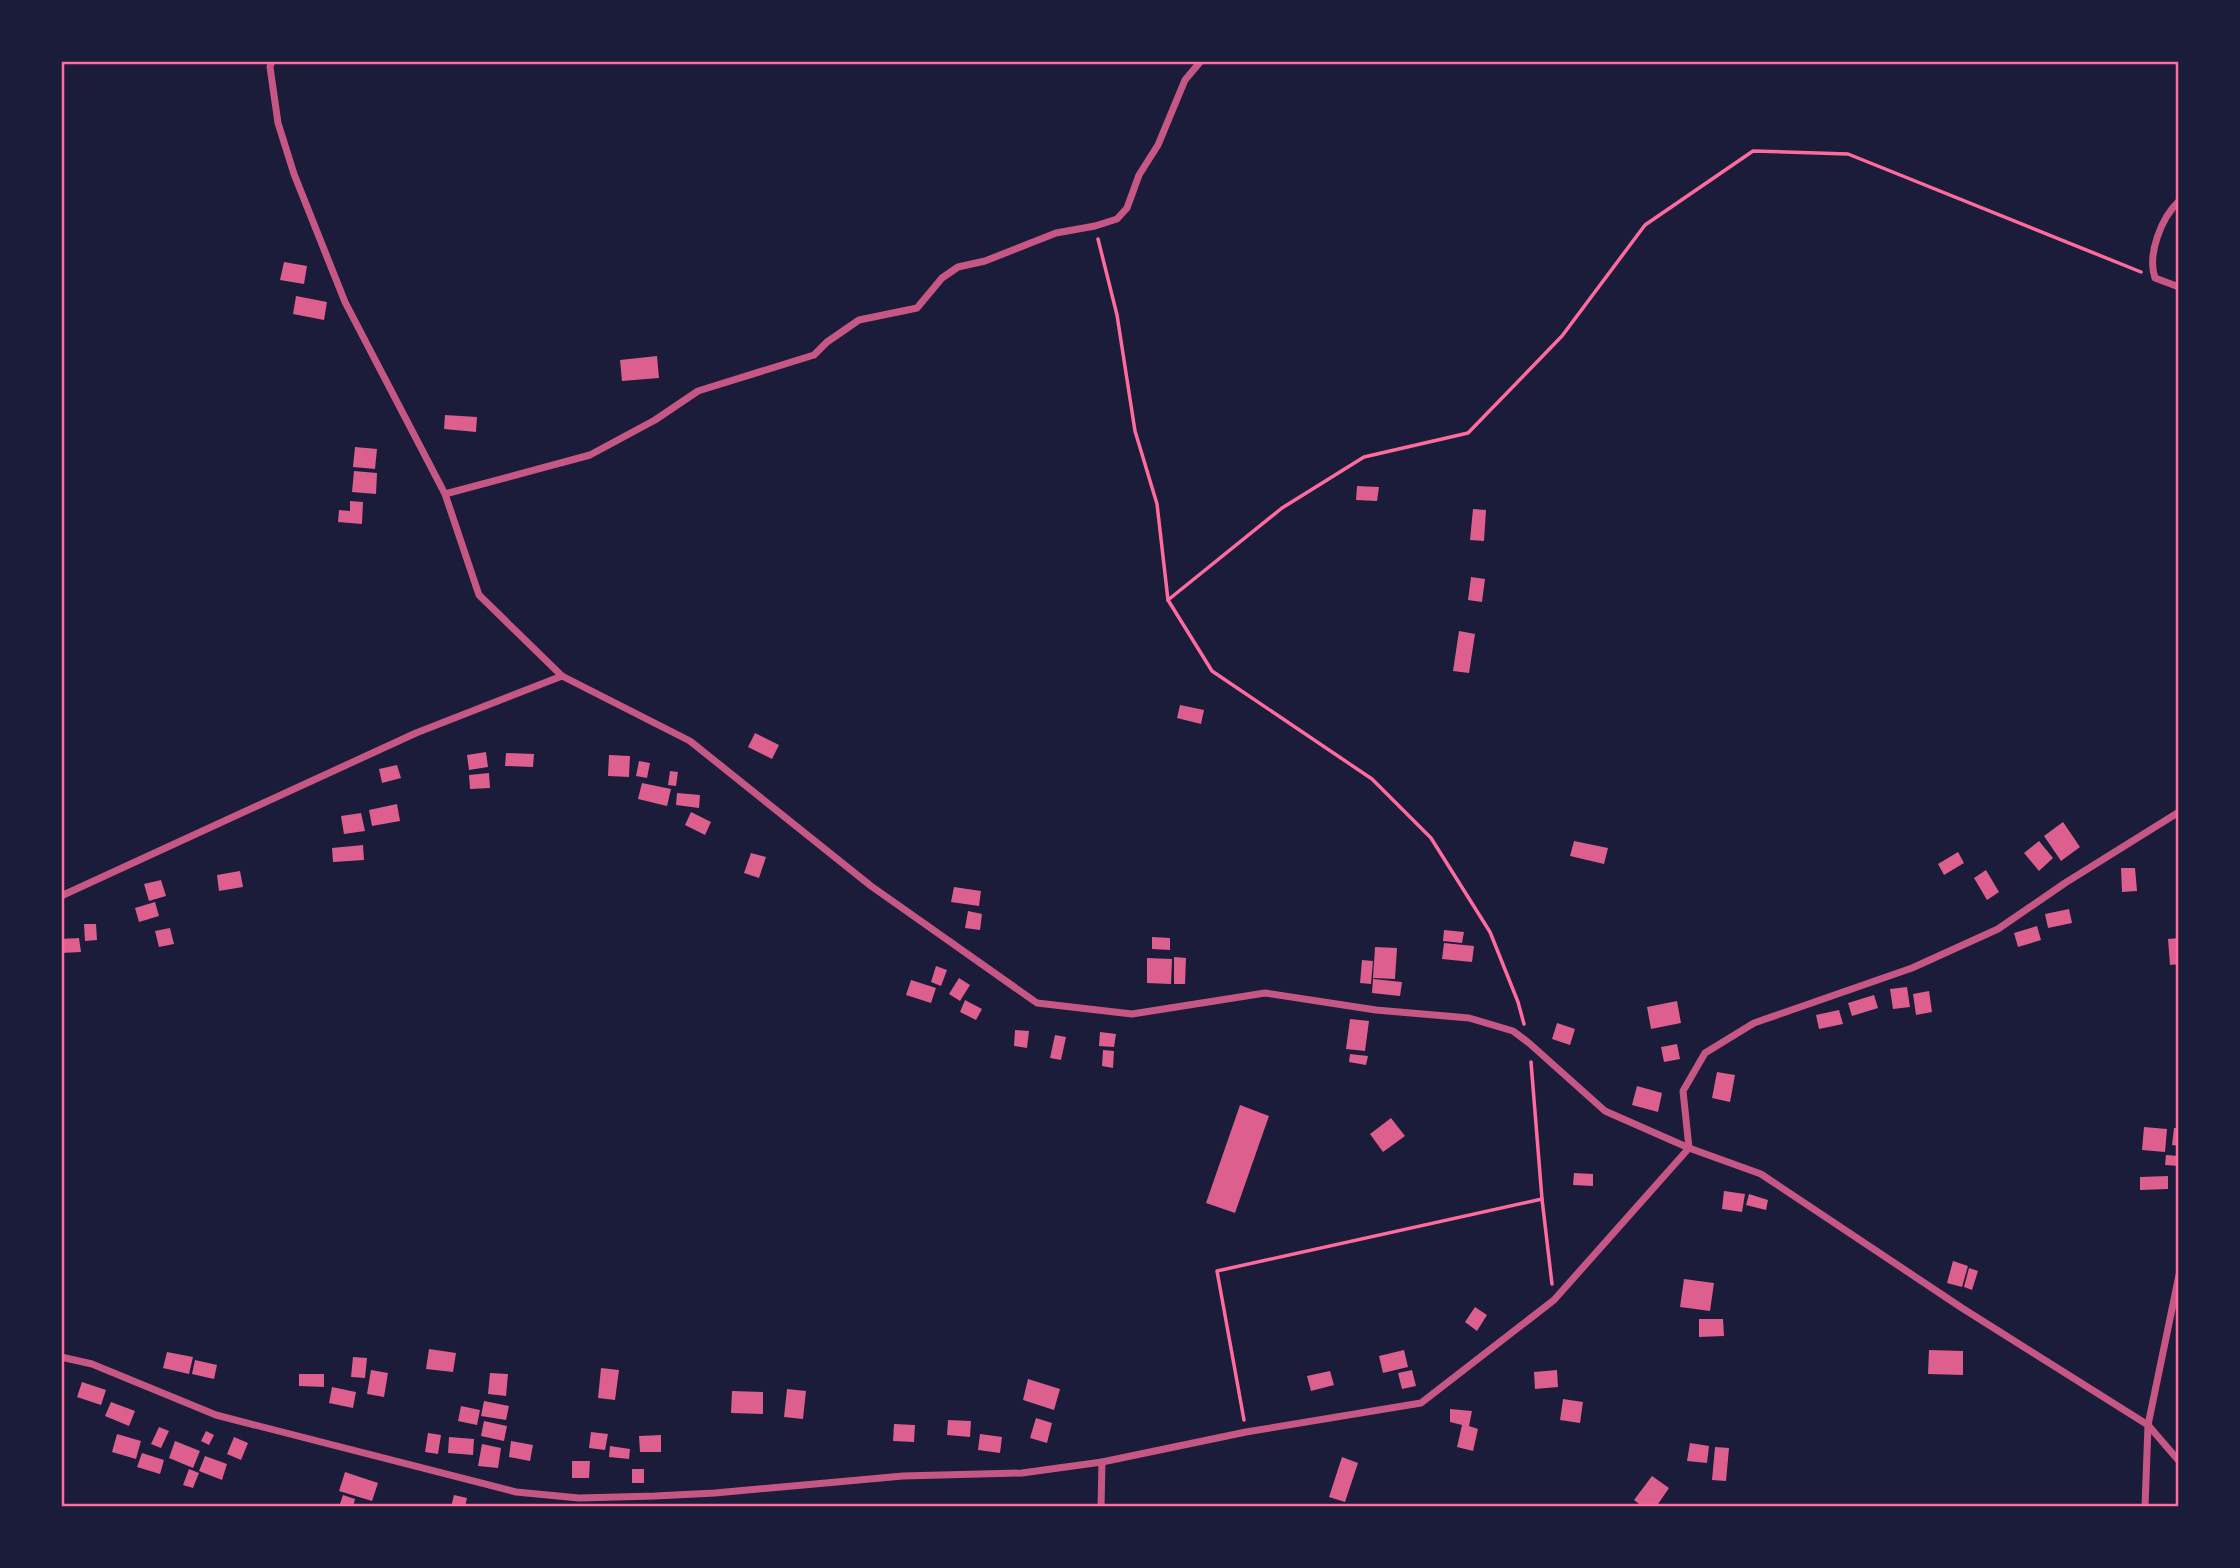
<svg xmlns="http://www.w3.org/2000/svg" width="2240" height="1568" viewBox="0 0 2240 1568" font-family="'Nunito Sans',sans-serif">
<rect width="100%" height="100%" fill="#1b1b3a"/>
<!-- building -->
<g fill="#dd5f8e">
<path d="M284,262L307,266L304,284L280,280Z"/>
<path d="M296,296L327,302L324,320L293,314Z"/>
<path d="M657,356L659,378L622,381L620,360Z"/>
<path d="M445,415L477,417L476,432L444,429Z"/>
<path d="M355,447L377,449L375,469L353,467Z"/>
<path d="M354,471L377,473L376,494L352,492Z"/>
<path d="M1357,486L1379,487L1377,501L1356,500Z"/>
<path d="M350,501L363,502L362,524L338,522L339,510L350,511Z"/>
<path d="M1473,509L1486,510L1484,541L1470,540Z"/>
<path d="M1471,577L1485,579L1482,602L1468,600Z"/>
<path d="M1459,631L1475,634L1469,673L1453,671Z"/>
<path d="M1180,705L1204,710L1201,724L1177,718Z"/>
<path d="M755,733L779,745L772,759L748,747Z"/>
<path d="M486,752L488,767L469,770L467,755Z"/>
<path d="M506,753L534,754L533,767L505,766Z"/>
<path d="M609,755L630,756L629,777L608,776Z"/>
<path d="M639,761L650,763L647,778L636,776Z"/>
<path d="M397,765L401,778L382,783L379,769Z"/>
<path d="M670,771L678,772L676,786L668,785Z"/>
<path d="M489,773L490,788L470,789L469,775Z"/>
<path d="M642,783L671,789L667,806L638,799Z"/>
<path d="M677,793L700,795L699,808L676,805Z"/>
<path d="M397,804L400,821L372,826L369,810Z"/>
<path d="M691,812L711,822L705,835L685,825Z"/>
<path d="M361,813L365,831L344,834L341,816Z"/>
<path d="M2063,822L2080,847L2061,861L2044,836Z"/>
<path d="M1574,841L1608,848L1604,864L1570,856Z"/>
<path d="M2039,841L2053,858L2039,871L2024,853Z"/>
<path d="M363,845L364,860L333,862L332,848Z"/>
<path d="M1958,852L1964,863L1944,875L1938,864Z"/>
<path d="M751,853L766,857L759,878L744,873Z"/>
<path d="M2121,868H2135L2137,891L2122,892Z"/>
<path d="M1986,870L1999,892L1987,900L1974,878Z"/>
<path d="M240,871L243,887L219,891L217,875Z"/>
<path d="M161,880L166,896L149,901L144,884Z"/>
<path d="M954,887L981,891L979,906L951,902Z"/>
<path d="M155,902L159,916L139,922L135,908Z"/>
<path d="M2069,909L2072,923L2048,928L2045,914Z"/>
<path d="M968,911L982,914L980,930L965,928Z"/>
<path d="M84,924H96L97,940L85,941Z"/>
<path d="M2037,926L2041,940L2018,947L2014,933Z"/>
<path d="M170,928L174,944L159,947L155,931Z"/>
<path d="M1444,930L1464,932L1462,943L1443,941Z"/>
<path d="M1152,937L1170,938V950L1152,949Z"/>
<path d="M79,938L81,952L61,953V939Z"/>
<path d="M2179,938V964L2170,965L2168,939Z"/>
<path d="M1444,943L1474,946L1472,962L1442,959Z"/>
<path d="M1375,947L1397,948L1395,979L1373,978Z"/>
<path d="M1174,957L1186,958L1185,984H1174Z"/>
<path d="M1147,958L1172,959L1171,984L1147,983Z"/>
<path d="M1362,960L1373,961L1371,984L1360,983Z"/>
<path d="M936,966L947,970L941,986L931,982Z"/>
<path d="M959,978L970,985L960,1001L949,994Z"/>
<path d="M1373,979L1402,982L1400,996L1372,993Z"/>
<path d="M911,980L936,988L931,1003L906,995Z"/>
<path d="M1907,987L1910,1007L1893,1009L1890,989Z"/>
<path d="M1929,991L1932,1012L1916,1015L1913,994Z"/>
<path d="M1874,995L1878,1008L1852,1016L1848,1003Z"/>
<path d="M965,1000L982,1009L976,1020L960,1012Z"/>
<path d="M1677,1001L1681,1023L1651,1029L1647,1007Z"/>
<path d="M1839,1010L1843,1024L1819,1029L1816,1015Z"/>
<path d="M1350,1019L1369,1021L1365,1051L1346,1049Z"/>
<path d="M1557,1023L1575,1029L1570,1045L1552,1039Z"/>
<path d="M1015,1030L1029,1031L1027,1048L1014,1046Z"/>
<path d="M1100,1032L1116,1034L1114,1047L1099,1046Z"/>
<path d="M1055,1035L1066,1037L1061,1060L1050,1058Z"/>
<path d="M1677,1044L1680,1059L1664,1062L1661,1047Z"/>
<path d="M1103,1050L1114,1051L1113,1068L1102,1066Z"/>
<path d="M1350,1054L1368,1056L1366,1065L1349,1062Z"/>
<path d="M1717,1072L1735,1075L1730,1102L1712,1098Z"/>
<path d="M1637,1086L1662,1093L1658,1112L1632,1105Z"/>
<path d="M1240,1105L1269,1116L1235,1213L1206,1203Z"/>
<path d="M1391,1118L1405,1136L1383,1152L1370,1134Z"/>
<path d="M2144,1127L2167,1129L2165,1152L2142,1150Z"/>
<path d="M2174,1128H2179V1146L2172,1145Z"/>
<path d="M2166,1155L2179,1156V1166L2165,1165Z"/>
<path d="M1574,1173L1593,1174V1186L1573,1185Z"/>
<path d="M2168,1176V1189L2140,1190V1177Z"/>
<path d="M1724,1191L1745,1194L1742,1212L1722,1209Z"/>
<path d="M1749,1194L1768,1200L1766,1210L1746,1205Z"/>
<path d="M1953,1261L1968,1266L1962,1287L1947,1283Z"/>
<path d="M1969,1268L1978,1271L1972,1290L1964,1287Z"/>
<path d="M1684,1279L1714,1283L1710,1311L1680,1307Z"/>
<path d="M1475,1307L1487,1315L1477,1331L1465,1322Z"/>
<path d="M1699,1319H1723L1724,1336L1699,1337Z"/>
<path d="M429,1349L456,1353L453,1372L426,1369Z"/>
<path d="M1404,1350L1408,1367L1383,1373L1379,1356Z"/>
<path d="M1929,1350L1963,1351V1375L1928,1374Z"/>
<path d="M167,1352L193,1357L189,1374L163,1368Z"/>
<path d="M353,1357L367,1358L365,1378L351,1377Z"/>
<path d="M195,1360L217,1365L214,1379L192,1374Z"/>
<path d="M601,1368L619,1370L615,1400L598,1398Z"/>
<path d="M371,1370L388,1373L384,1397L367,1394Z"/>
<path d="M1412,1370L1416,1386L1402,1389L1398,1373Z"/>
<path d="M1557,1370L1558,1387L1535,1389L1534,1372Z"/>
<path d="M1330,1371L1334,1385L1311,1391L1307,1376Z"/>
<path d="M490,1373L508,1374L506,1396L488,1394Z"/>
<path d="M299,1374H324V1387L299,1386Z"/>
<path d="M1028,1379L1060,1389L1054,1410L1023,1400Z"/>
<path d="M82,1382L106,1390L101,1405L77,1397Z"/>
<path d="M332,1387L356,1392L353,1408L329,1403Z"/>
<path d="M787,1389L806,1391L803,1419L784,1417Z"/>
<path d="M732,1391L763,1392V1414L731,1413Z"/>
<path d="M1563,1399L1583,1402L1580,1423L1560,1420Z"/>
<path d="M484,1401L509,1406L506,1420L481,1416Z"/>
<path d="M111,1402L135,1411L129,1426L105,1416Z"/>
<path d="M461,1406L480,1410L477,1425L458,1421Z"/>
<path d="M1450,1409L1472,1411L1469,1426L1478,1429L1473,1451L1457,1447L1462,1425L1450,1422Z"/>
<path d="M1036,1418L1052,1423L1047,1443L1030,1438Z"/>
<path d="M948,1420L971,1421L970,1437L947,1435Z"/>
<path d="M484,1421L507,1426L504,1441L481,1436Z"/>
<path d="M894,1424L915,1425L914,1442L893,1441Z"/>
<path d="M159,1427L169,1431L161,1448L151,1444Z"/>
<path d="M206,1431L214,1435L209,1445L201,1441Z"/>
<path d="M591,1432L608,1434L605,1450L589,1448Z"/>
<path d="M428,1433L441,1435L438,1454L425,1452Z"/>
<path d="M117,1434L141,1441L136,1459L112,1452Z"/>
<path d="M980,1434L1002,1437L1000,1453L978,1450Z"/>
<path d="M661,1435V1452H640L639,1436Z"/>
<path d="M234,1437L248,1443L241,1460L227,1454Z"/>
<path d="M449,1437L474,1439L473,1455L448,1453Z"/>
<path d="M175,1441L200,1451L193,1468L169,1458Z"/>
<path d="M511,1441L533,1445L530,1461L509,1457Z"/>
<path d="M1690,1443L1709,1446L1707,1463L1687,1461Z"/>
<path d="M482,1444L501,1448L498,1468L478,1466Z"/>
<path d="M610,1446L630,1449L629,1459L609,1457Z"/>
<path d="M1715,1447L1729,1448L1726,1481L1712,1480Z"/>
<path d="M142,1453L164,1460L160,1474L137,1467Z"/>
<path d="M205,1456L227,1464L222,1480L199,1471Z"/>
<path d="M1342,1457L1358,1463L1345,1502L1329,1497Z"/>
<path d="M572,1461H590L589,1478H572Z"/>
<path d="M189,1469L199,1473L193,1488L183,1485Z"/>
<rect x="632" y="1469" width="12" height="14"/>
<path d="M345,1472L378,1483L372,1501L339,1491Z"/>
<path d="M1652,1476L1669,1488L1656,1507H1643L1634,1500Z"/>
<path d="M343,1495L355,1499L353,1507H339Z"/>
<path d="M454,1495L467,1498L465,1507H451Z"/>
</g>
<g fill="none" stroke-linecap="round" stroke-linejoin="round">
<!-- path -->
<g stroke="#ff6b9d" stroke-width="3.5">
<path d="M1098,239L1117,315L1135,431L1157,504L1168,600"/>
<path d="M1524,1024L1518,1002L1490,932L1431,838L1372,779L1212,671L1168,600L1282,508L1364,457L1468,433L1562,336L1645,225L1753,151L1848,154L2141,272"/>
<path d="M1531,1062L1542,1199L1552,1284"/>
<path d="M1244,1420L1217,1271L1542,1199"/>
</g>
<!-- minor -->
<g stroke="#c65784" stroke-width="7">
<path d="M272,61L270,67L278,123L294,174L345,302L445,494L479,595L562,676"/>
<path d="M2179,201C2161,218 2147,255 2155,278L2179,287"/>
<path d="M445,494L590,455L655,420L698,391L814,355L827,342L859,320L917,308L942,278L958,267L985,261L1056,233L1095,226L1117,219L1127,208L1139,175L1158,145L1185,80L1201,61"/>
<path d="M61,896L416,733L562,676L690,741L871,886L1037,1003L1132,1014L1265,993L1376,1010L1469,1018L1513,1031L1529,1043L1605,1111L1689,1148L1761,1174L1962,1308L2148,1425L2179,1461"/>
<path d="M61,1357L92,1364L216,1415L516,1492L579,1498L655,1496L715,1493L903,1476L1022,1473L1102,1462L1246,1432L1421,1403L1554,1300L1689,1148L1683,1091L1705,1053L1754,1023L1912,968L1998,929L2065,883L2179,812"/>
<path d="M1101,1507L1102,1462"/>
<path d="M2145,1507L2148,1425L2179,1275"/>
</g>
</g>
<!-- border -->
<rect width="2240" height="1568" fill="none" stroke="#1b1b3a" stroke-width="126"/>
<rect x="63" y="63" width="2114" height="1442" fill="none" stroke="#ff6b9d" stroke-width="2.5"/>
</svg>
